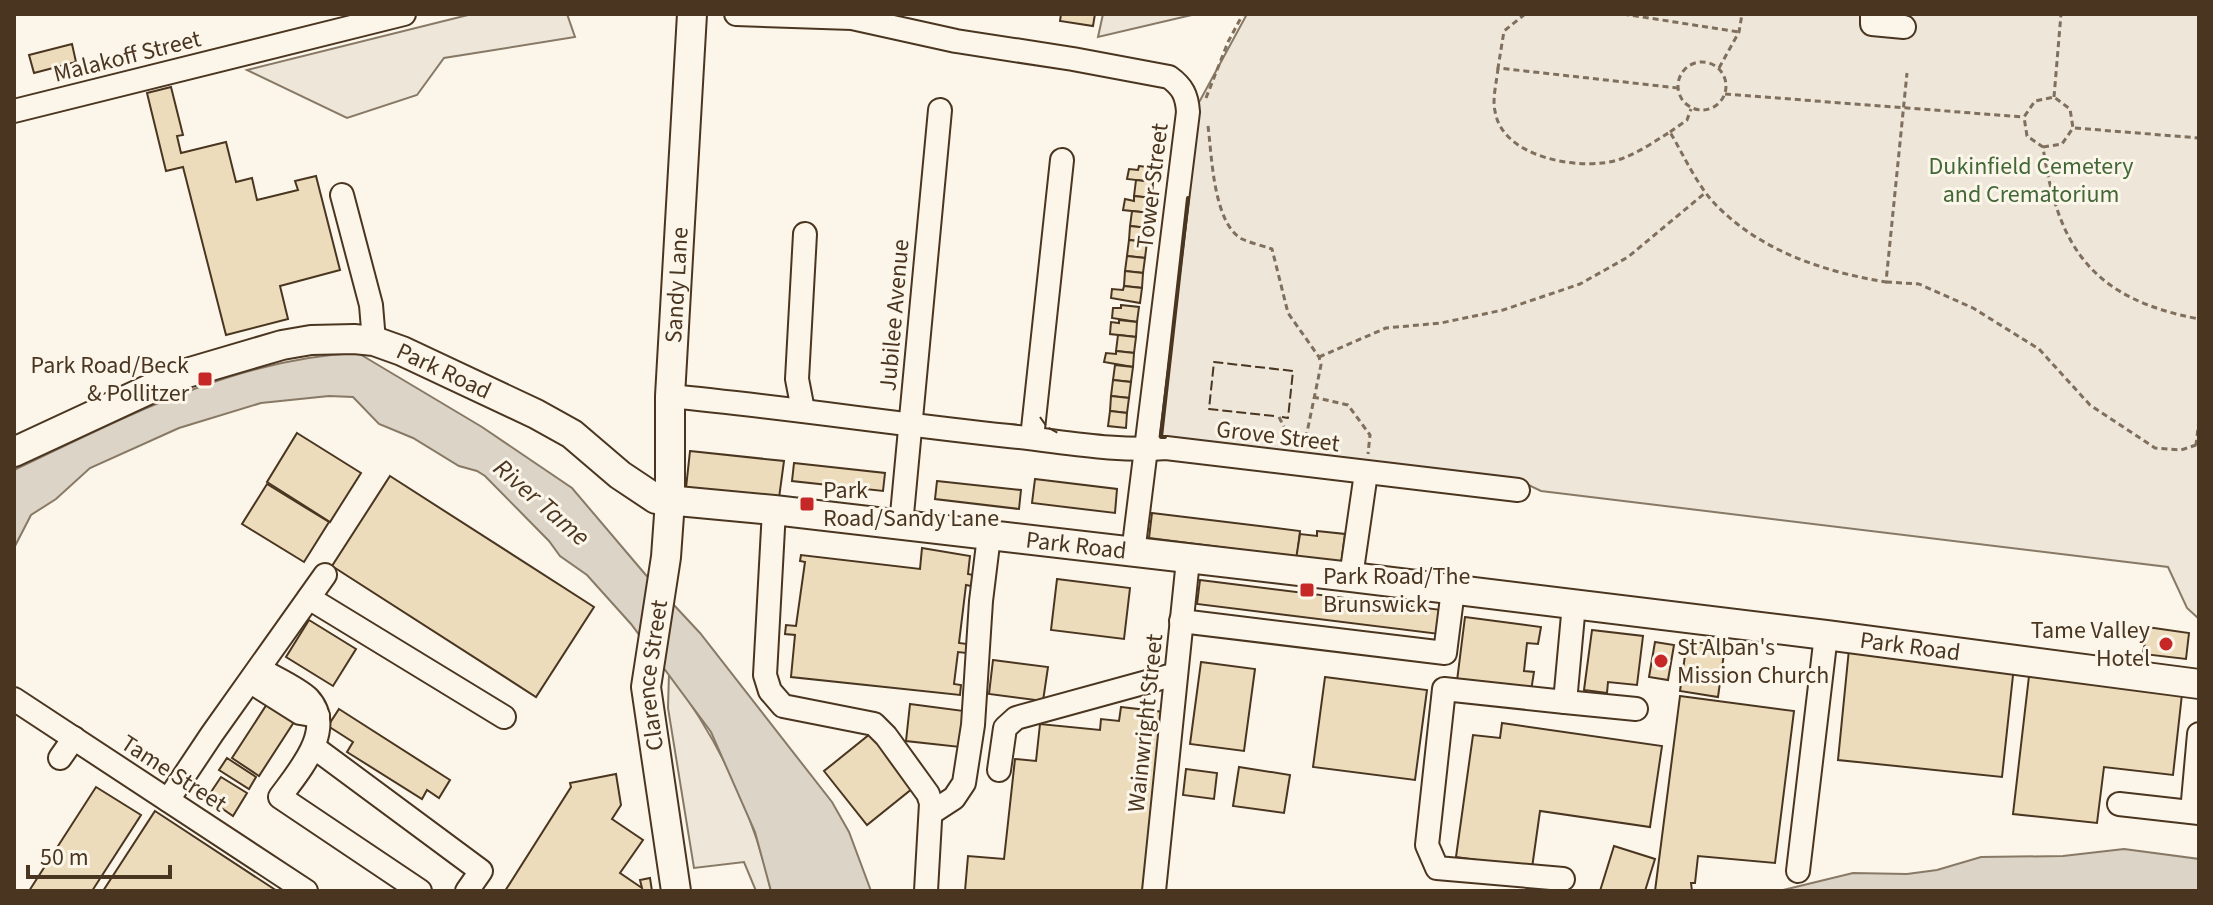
<svg xmlns="http://www.w3.org/2000/svg" width="2213" height="905" viewBox="0 0 2213 905" font-family="'Source Sans 3',sans-serif">
<rect width="100%" height="100%" fill="#fbf6e9"/>
<!-- green -->
<g fill="#ede6d9" stroke="#887966" stroke-width="2">
<path d="M472,14H567L575,37L444,58L417,95L347,118L247,70Z"/>
<path d="M1103,14H1196L1098,37Z"/>
<path d="M1247,14H2199V619L2187,608L2168,567L1541,491L1522,482L1161,437L1197,106Z"/>
<path d="M669,673C718,739 753,810 771,891H756L744,862L694,868L668,708Z"/>
</g>
<!-- water -->
<g fill="#dcd4c6" stroke="#887966" stroke-width="2">
<path d="M358,353L482,427L572,488L645,574L700,633L832,802L849,832L871,891H771L755,832L711,732L631,624L587,575L560,556L549,541L485,476L477,471L459,466L413,438L379,424L353,397L329,396L261,403L179,428L90,468L56,499L31,515L14,548V470C124,418 235,358 358,353Z"/>
<path d="M2124,849L2199,859V891H1779L1853,873L1907,874L1937,870L1981,857L2063,856Z"/>
</g>
<!-- building -->
<g fill="#ecdcbc" stroke="#4a3520" stroke-width="2">
<path d="M1061,14H1095L1093,26L1060,21Z"/>
<path d="M72,44L76,62L34,73L29,55Z"/>
<path d="M171,87L183,135L177,136L181,153L226,142L236,182L252,178L257,200L298,190L295,181L316,176L340,270L280,286L288,319L226,335L183,167L166,171L147,93Z"/>
<path d="M1139,166L1156,168L1153,182L1127,179L1129,169L1138,170Z"/>
<path d="M1136,180L1153,182L1152,198L1134,196Z"/>
<path d="M1134,196L1152,198L1150,213L1123,210L1125,199L1134,201Z"/>
<path d="M1132,211L1150,213L1148,228L1130,226Z"/>
<path d="M1130,226L1148,228L1147,242L1129,240Z"/>
<path d="M1129,240L1147,242L1145,258L1127,256Z"/>
<path d="M1127,256L1145,258L1143,273L1125,271Z"/>
<path d="M1125,271L1143,273L1142,288L1124,286Z"/>
<path d="M1124,286L1142,288L1140,303L1111,298L1112,289L1123,290Z"/>
<path d="M1121,305L1139,307L1137,322L1112,318L1113,308H1121Z"/>
<path d="M1119,320L1137,322L1136,337L1110,334L1111,322L1119,323Z"/>
<path d="M1118,335L1136,337L1134,353L1116,351Z"/>
<path d="M1116,351L1134,353L1133,367L1104,362L1106,353L1116,354Z"/>
<path d="M1115,365L1133,367L1131,382L1113,380Z"/>
<path d="M1113,380L1131,382L1129,398L1111,396Z"/>
<path d="M1111,396L1129,398L1127,413L1110,411Z"/>
<path d="M1110,411L1127,413L1126,428L1108,426Z"/>
<path d="M297,433L361,473L330,522L267,482Z"/>
<path d="M690,451L784,461L779,498L686,488Z"/>
<path d="M794,463L885,473L883,491L792,481Z"/>
<path d="M390,476L594,607L536,697L332,566Z"/>
<path d="M1035,479L1117,489L1115,513L1032,503Z"/>
<path d="M937,481L1021,490L1019,509L935,499Z"/>
<path d="M267,484L329,522L304,562L242,524Z"/>
<path d="M1152,513L1300,531L1297,557L1149,538Z"/>
<path d="M1317,531L1345,534L1341,565L1296,559L1300,534L1317,536Z"/>
<path d="M922,548L970,556L968,574L973,575L971,586L966,585L959,643L967,644L966,653L958,652L954,684L961,685L960,695L791,677L795,635L785,634L786,625L796,626L805,562L800,561L801,555L920,569Z"/>
<path d="M1057,579L1130,588L1124,639L1051,630Z"/>
<path d="M1200,580L1442,610L1439,634L1197,604Z"/>
<path d="M1465,617L1541,627L1538,644L1527,643L1524,671L1534,672L1531,691L1457,681Z"/>
<path d="M309,620L356,649L333,686L286,657Z"/>
<path d="M2147,627L2189,633L2186,659L2143,654Z"/>
<path d="M1592,630L1643,636L1637,685L1608,682L1607,693L1584,690Z"/>
<path d="M1687,641L1725,646L1718,697L1680,691Z"/>
<path d="M1655,642L1674,645L1668,680L1649,677Z"/>
<path d="M1849,649L2014,666L2002,777L1838,760Z"/>
<path d="M993,660L1048,667L1043,701L989,694Z"/>
<path d="M1201,662L1255,669L1244,751L1190,744Z"/>
<path d="M2029,676L2182,694L2173,775L2104,767L2097,823L2013,814Z"/>
<path d="M1325,677L1427,690L1415,780L1313,767Z"/>
<path d="M1680,696L1794,711L1775,863L1698,856L1695,883H1691L1692,891H1655Z"/>
<path d="M267,704L294,722L259,776L232,758Z"/>
<path d="M910,704L964,711L960,747L906,741Z"/>
<path d="M1121,707L1164,712L1145,891H965L968,856L1004,859L1015,759L1036,761L1040,724L1100,730L1101,719L1119,721Z"/>
<path d="M339,709L450,780L439,798L427,790L422,799L347,752L353,742L328,726Z"/>
<path d="M1502,723L1662,746L1650,827L1540,811L1532,868L1456,857L1473,735L1500,738Z"/>
<path d="M870,734L913,788L867,825L824,771Z"/>
<path d="M227,758L256,777L249,789L219,770Z"/>
<path d="M1239,767L1290,775L1284,813L1233,806Z"/>
<path d="M1186,769L1217,773L1214,799L1183,795Z"/>
<path d="M616,774L621,805L612,819L643,840L620,873L642,888L640,880L650,878L652,891H505L571,787L570,783Z"/>
<path d="M221,777L247,793L233,816L207,798Z"/>
<path d="M96,787L141,815L92,891H29Z"/>
<path d="M155,811L277,891H103Z"/>
<path d="M1614,846L1655,859L1645,891H1600Z"/>
</g>
<g fill="none" stroke-linecap="round" stroke-linejoin="round">
<defs>
<g id="minor">
<path d="M736,14L852,18L956,41L1073,59L1169,77C1183,87 1187,96 1188,112L1133,553"/>
<path d="M1872,14V24L1904,27"/>
<path d="M14,111L404,14"/>
<path d="M342,195L371,305L374,341"/>
<path d="M670,396C783,407 896,424 1009,436C1060,441 1114,452 1166,448L1518,490"/>
<path d="M803,410L797,379L805,234"/>
<path d="M1032,438L1062,160"/>
<path d="M774,510L765,675L770,691L783,706L874,724L886,736L928,794L931,803L926,891"/>
<path d="M901,525L940,110"/>
<path d="M1351,577L1366,473"/>
<path d="M309,598L504,717"/>
<path d="M1181,621L1445,653L1453,590"/>
<path d="M260,669C273,677 298,688 308,698C337,729 298,772 280,797L420,891"/>
<path d="M251,682L300,713L318,716"/>
<path d="M14,699L306,891"/>
<path d="M1565,702L1636,709"/>
<path d="M315,748L481,871L467,891"/>
<path d="M60,758L74,738"/>
<path d="M999,770L1005,728L1016,718L1176,674"/>
<path d="M168,800L212,734L325,575"/>
<path d="M2119,804L2199,813"/>
<path d="M2192,812L2199,734"/>
<path d="M931,813L954,798L964,783L973,725L981,601L989,536"/>
<path d="M1798,871L1826,635"/>
<path d="M1563,879L1437,868L1427,845L1444,689L1565,702L1574,604"/>
<path d="M1154,891L1188,560"/>
</g>
<g id="major">
<path id="s1" d="M14,452L180,375L282,345L311,340L354,339L374,341L402,351L536,414L572,434L620,475L656,499L774,510L1351,577L1826,635L2199,684"/>
<path id="s2" d="M676,891L646,687L666,557L670,501V396L692,14"/>
</g>
</defs>
<!-- minor casing -->
<use href="#minor" stroke="#4a3520" stroke-width="26"/>
<!-- major casing -->
<use href="#major" stroke="#4a3520" stroke-width="32"/>
<!-- path -->
<g stroke="#7f6f5c" stroke-width="3" stroke-dasharray="6 4" stroke-linecap="butt">
<path d="M1525,14L1504,31L1498,68L1678,88"/>
<path d="M1623,14L1739,32"/>
<circle cx="1702" cy="86" r="24"/>
<path d="M1498,68C1497,81 1492,98 1495,111C1502,159 1584,172 1621,159C1638,153 1655,141 1670,132C1683,154 1698,187 1716,205C1761,251 1824,272 1886,282L1907,73"/>
<path d="M1719,68L1739,32L1742,14"/>
<path d="M1725,94L2024,117"/>
<path d="M2054,97L2061,14"/>
<path d="M1206,98L1228,42L1243,14"/>
<path d="M1208,126C1212,156 1213,223 1242,239C1251,243 1263,246 1272,249L1288,313L1319,357L1321,365L1305,442"/>
<path d="M2075,128L2199,138"/>
<path d="M1670,132L1687,120L1691,109"/>
<path d="M2043,147L2062,144L2073,128L2070,109L2054,97L2035,101L2024,117L2027,136L2043,147C2058,250 2094,299 2199,319"/>
<path d="M1886,282L1919,284L1973,308L2039,349L2090,405L2155,448L2181,450L2196,445"/>
<path d="M1319,357L1386,328L1441,323L1503,310L1580,284L1628,257L1705,193"/>
<path d="M1313,397L1348,405L1370,435L1368,454"/>
<path d="M1279,417L1291,441"/>
<path d="M2199,420L2196,445L2199,451"/>
</g>
<!-- minor -->
<use href="#minor" stroke="#fbf6e9" stroke-width="22"/>
<!-- major -->
<use href="#major" stroke="#fbf6e9" stroke-width="28"/>
<!-- fence -->
<g stroke="#4a3520" stroke-width="2" stroke-dasharray="10 4" stroke-linecap="butt">
<path d="M1274,416L1209,409L1214,362L1293,371L1288,418L1282,417"/>
<path d="M1040,417L1047,427L1058,433"/>
</g>
<!-- wall -->
<path stroke="#4a3520" stroke-width="4" d="M1165,437H1161L1188,198"/>
</g>
<!-- markers -->
<g fill="#c62828" stroke="#fbf6e9" stroke-width="3">
<rect x="197" y="371" width="16" height="16" rx="4"/>
<rect x="799" y="496" width="16" height="16" rx="4"/>
<rect x="1299" y="582" width="16" height="16" rx="4"/>
<circle cx="2166" cy="644" r="8"/>
<circle cx="1661" cy="661" r="8"/>
</g>
<g text-anchor="middle" stroke-width="6" stroke-linejoin="round" paint-order="stroke">
<!-- street labels -->
<g font-size="24" fill="#4a3520" stroke="#fbf6e9">
<text transform="translate(127 56) rotate(-14)" y="8">Malakoff Street</text>
<text transform="translate(1152 186) rotate(-83)" y="8">Tower Street</text>
<text dy="8" stroke="none"><textPath href="#s2" startOffset="610">Sandy Lane</textPath></text>
<text transform="translate(894 315) rotate(-85)" y="8">Jubilee Avenue</text>
<text dy="8" stroke="none"><textPath href="#s1" startOffset="458">Park Road</textPath></text>
<text transform="translate(1278 436) rotate(7)" y="8">Grove Street</text>
<text dy="8" stroke="none"><textPath href="#s1" startOffset="1130">Park Road</textPath></text>
<text dy="8" stroke="none"><textPath href="#s1" startOffset="1970">Park Road</textPath></text>
<text dy="8" stroke="none"><textPath href="#s2" startOffset="218">Clarence Street</textPath></text>
<text transform="translate(1145 723) rotate(-84)" y="8">Wainwright Street</text>
<text transform="translate(174 773) rotate(33)" y="8">Tame Street</text>
</g>
<!-- park labels -->
<g font-size="24" fill="#436837" stroke="#fbf6e9">
<text x="2031" y="174">Dukinfield Cemetery<tspan x="2031" dy="28">and Crematorium</tspan></text>
</g>
<!-- poi labels -->
<g font-size="24" fill="#4a3520" stroke="#fbf6e9" text-anchor="start">
<text x="189" y="373" text-anchor="end">Park Road/Beck<tspan x="189" dy="28">&amp; Pollitzer</tspan></text>
<text x="823" y="498">Park<tspan x="823" dy="28">Road/Sandy Lane</tspan></text>
<text x="1323" y="584">Park Road/The<tspan x="1323" dy="28">Brunswick</tspan></text>
<text x="2150" y="638" text-anchor="end">Tame Valley<tspan x="2150" dy="28">Hotel</tspan></text>
<text x="1677" y="655">St Alban's<tspan x="1677" dy="28">Mission Church</tspan></text>
</g>
<!-- water labels -->
<g font-size="26" font-style="italic" fill="#4a3520" stroke="#fbf6e9">
<text transform="translate(542 502) rotate(41)" y="9">River Tame</text>
</g>
</g>
<!-- border -->
<rect width="2213" height="905" fill="none" stroke="#4a3520" stroke-width="32"/>
<!-- scale -->
<path d="M28 865v12h142v-12" fill="none" stroke="#4a3520" stroke-width="4"/>
<text x="40" y="865" font-size="24" fill="#4a3520" stroke="#fbf6e9" stroke-width="6" paint-order="stroke">50 m</text>
</svg>
